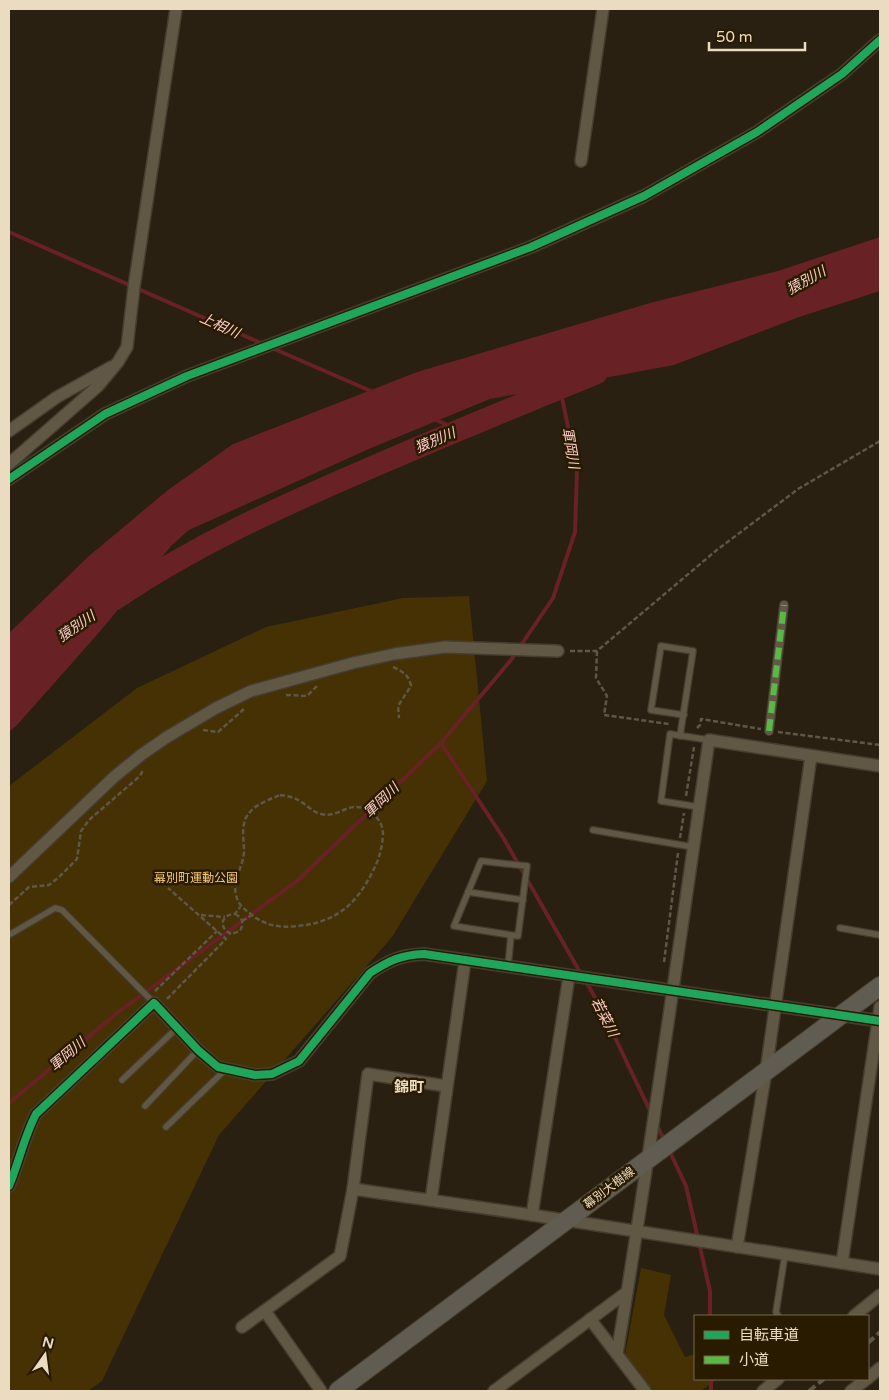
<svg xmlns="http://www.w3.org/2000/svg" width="889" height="1400" viewBox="0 0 889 1400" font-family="'Varela Round','Noto Sans JP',sans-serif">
<rect width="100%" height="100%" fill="#292011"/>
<!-- green -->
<g fill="#463104">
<path d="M469,596L487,781L392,937L219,1135L102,1381L88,1391H9V786L137,688L266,627L403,598Z"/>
<path d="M641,1268L671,1275L664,1315L685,1357L695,1354V1379H717L701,1391H652L625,1355Z"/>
</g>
<!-- water -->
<path fill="#682124" d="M880,237V291L799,317L674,365L490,399L371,448L189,530L172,545L96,636L17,725L9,732V633L89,556L168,490L233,444L417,372L650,303L778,271Z"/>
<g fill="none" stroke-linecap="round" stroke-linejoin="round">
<!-- stream -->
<g stroke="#682124" stroke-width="4">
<path d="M9,232L263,344"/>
<path d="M272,348L373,392"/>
<path d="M434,419L458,430"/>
<path d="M441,743L504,839L581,974"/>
<path d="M585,980L600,1006L652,1115"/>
<path d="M9,1103L117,1013L297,881L441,743L511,660L553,598L575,532L577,470L560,388"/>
<path d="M657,1125L665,1142"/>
<path d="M669,1150L686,1186L710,1291V1316"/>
<path d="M711,1379V1391"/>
</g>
<!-- river -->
<path stroke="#682124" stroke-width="22" d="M115,599C194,546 277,508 363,471C441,437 519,405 597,373"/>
<defs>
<g id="service">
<path d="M680,736L693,651L661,646L651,710L684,715"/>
<path d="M699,807L661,801L670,734L709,740"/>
<path d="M593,830L693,847"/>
<path d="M468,892L523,900"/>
<path d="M840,928L880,935"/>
<path d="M9,935L55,908L62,910L154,1003"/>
<path d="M508,966L511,935L454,926L481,861L527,866L518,936L511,935"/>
<path d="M122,1080L177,1028"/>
<path d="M145,1106L198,1050"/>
<path d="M166,1127L225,1070"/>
<path d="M778,1316L776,1312L785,1254"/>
</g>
<path id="pedestrian" d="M769,731L784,605"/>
<g id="minor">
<path d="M581,161L603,9"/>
<path d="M9,431L57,397L111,367"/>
<path d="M9,464L98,386L118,362L127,347L134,287L176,9"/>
<path d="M9,479L105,414L187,376L531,247L644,196L757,132L842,74L880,40"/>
<path d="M9,877L114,777L141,755L167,737L216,708L251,691L353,663L394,654L445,647L558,651"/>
<path d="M9,1186C19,1162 24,1137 36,1114L154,1003L198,1050L218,1067L255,1075L272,1074L299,1061L370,973C390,960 401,955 424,954L880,1021"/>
<path d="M353,1189L532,1215L880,1269"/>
<path d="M431,1200L465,961"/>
<path d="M532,1215L569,976"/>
<path d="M737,1247L766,1071L811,756"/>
<path d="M842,1263L880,1007"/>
<path d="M265,1311L321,1391"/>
<path d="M854,1316L880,1295"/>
<path d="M590,1319L645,1391"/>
<path d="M242,1327L340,1256L353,1189L368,1074L446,1086"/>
<path d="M617,1354C651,1150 679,945 709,740L880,766"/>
<path d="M868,1378L880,1368"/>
<path d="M494,1391L627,1292"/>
<path d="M763,1391L778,1379"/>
<path d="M851,1391L867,1379"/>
</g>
<path id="primary" d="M338,1391L880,986"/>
</defs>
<!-- service casing -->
<use href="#service" stroke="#453d30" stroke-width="8"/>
<!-- pedestrian casing -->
<use href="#pedestrian" stroke="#453d30" stroke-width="10"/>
<!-- minor casing -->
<use href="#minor" stroke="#453d30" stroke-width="14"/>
<!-- primary casing -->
<use href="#primary" stroke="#453d30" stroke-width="20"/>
<!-- path -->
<g stroke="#5e5647" stroke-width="2.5" stroke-dasharray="5 2.5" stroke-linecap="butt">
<path d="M570,651H597L718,549L798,489L880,441"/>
<path d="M597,651L596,678L607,696L604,715L669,724"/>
<path d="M393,667C402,671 409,675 411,686L398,706L399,718"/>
<path d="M286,695L307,696L318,685"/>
<path d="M697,728L700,725L701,719L761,729"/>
<path d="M203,730L218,732L244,709"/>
<path d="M778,732L880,745"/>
<path d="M280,795C286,796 293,797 298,800C306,804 312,812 321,814C341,819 351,795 374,815C380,820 383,827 383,835C382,849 379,859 373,871C356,905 336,922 298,926C280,928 266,926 252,915C244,909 238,905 236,895C232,879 244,866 244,851C244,842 242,833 244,824C247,807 266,801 280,795Z"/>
<path d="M686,796L694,747"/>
<path d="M680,838L684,813"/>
<path d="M9,905L29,887L49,885L59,877L77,859L81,831L89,820L140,776L143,770"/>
<path d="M235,914C243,918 244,923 240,931L231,934C218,928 221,914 235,914L240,907"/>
<path d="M201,915L225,917"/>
<path d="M242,921L252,915"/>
<path d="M664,962L678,853"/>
<path d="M155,991L217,931"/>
<path d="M167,999L226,939L168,888"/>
</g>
<!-- service -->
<use href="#service" stroke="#615745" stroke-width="5.5"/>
<!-- pedestrian -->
<use href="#pedestrian" stroke="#615745" stroke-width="8"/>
<!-- minor -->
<use href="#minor" stroke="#615745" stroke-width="11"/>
<!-- primary -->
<use href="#primary" stroke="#605c51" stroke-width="18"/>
<!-- rail -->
<g stroke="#5f5748" stroke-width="4" stroke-dasharray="8 4" stroke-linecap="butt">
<path d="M868,1343L880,1332"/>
<path d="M809,1391L824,1379"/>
</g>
<!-- quiet -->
<path stroke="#58b947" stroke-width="6" stroke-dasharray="12 6" stroke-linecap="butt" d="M769,731L784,605"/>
<defs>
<g id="cycleway">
<path d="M9,479L105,414L187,376L531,247L644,196L757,132L842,74L880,40"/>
<path d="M9,1186C19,1162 24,1137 36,1114L154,1003L198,1050L218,1067L255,1075L272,1074L299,1061L370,973C390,960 401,955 424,954L880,1021"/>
</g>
</defs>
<!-- cycleway casing -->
<use href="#cycleway" stroke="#291b00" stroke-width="11"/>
<!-- cycleway -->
<use href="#cycleway" stroke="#20a55d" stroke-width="8"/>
</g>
<g text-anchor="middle" stroke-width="5" stroke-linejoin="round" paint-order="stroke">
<!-- park labels -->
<g font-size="12" fill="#f7ca7a" stroke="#291b00">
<text x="196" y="882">幕別町運動公園</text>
</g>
<!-- street labels -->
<g font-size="12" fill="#ebdbc0" stroke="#291b00">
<text transform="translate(609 1188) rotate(-37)" y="4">幕別大樹線</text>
</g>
<!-- water labels -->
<g font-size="14" font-style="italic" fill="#fecdcb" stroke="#291b00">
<text transform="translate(806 280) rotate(-29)" y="5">猿別川</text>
<text transform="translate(220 325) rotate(24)" y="5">上相川</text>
<text transform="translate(435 440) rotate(-23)" y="5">猿別川</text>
<text transform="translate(571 448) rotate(80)" y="5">軍岡川</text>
<text transform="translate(76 626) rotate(-34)" y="5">猿別川</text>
<text transform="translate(381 800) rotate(-44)" y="5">軍岡川</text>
<text transform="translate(605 1017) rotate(63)" y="5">若菜川</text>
<text transform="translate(67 1054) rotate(-40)" y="5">軍岡川</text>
</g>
<!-- quarter labels -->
<g font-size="15" font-weight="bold" fill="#ebdbc0" stroke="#291b00">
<text x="409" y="1092">錦町</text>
</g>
</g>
<!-- border -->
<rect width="889" height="1400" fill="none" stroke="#ebdbc0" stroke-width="20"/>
<!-- legend -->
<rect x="694" y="1315" width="175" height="65" fill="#291b00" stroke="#77684d"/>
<rect x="704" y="1331" width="25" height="8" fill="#20a55d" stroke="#77684d"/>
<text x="739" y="1340" font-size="15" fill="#ebdbc0">自転車道</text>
<rect x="704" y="1356" width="25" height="8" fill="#58b947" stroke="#77684d"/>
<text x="739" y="1365" font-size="15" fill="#ebdbc0">小道</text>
<!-- north arrow -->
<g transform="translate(45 1355) rotate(14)" stroke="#291b00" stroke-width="4" paint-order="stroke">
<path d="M0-4L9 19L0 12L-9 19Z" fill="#ebdbc0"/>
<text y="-8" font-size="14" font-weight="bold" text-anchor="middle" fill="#ebdbc0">N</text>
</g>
<!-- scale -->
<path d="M709 42v8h96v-8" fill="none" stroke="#ebdbc0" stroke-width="2.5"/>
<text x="716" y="42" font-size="15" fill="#ebdbc0" stroke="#291b00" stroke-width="4" paint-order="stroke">50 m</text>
</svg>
